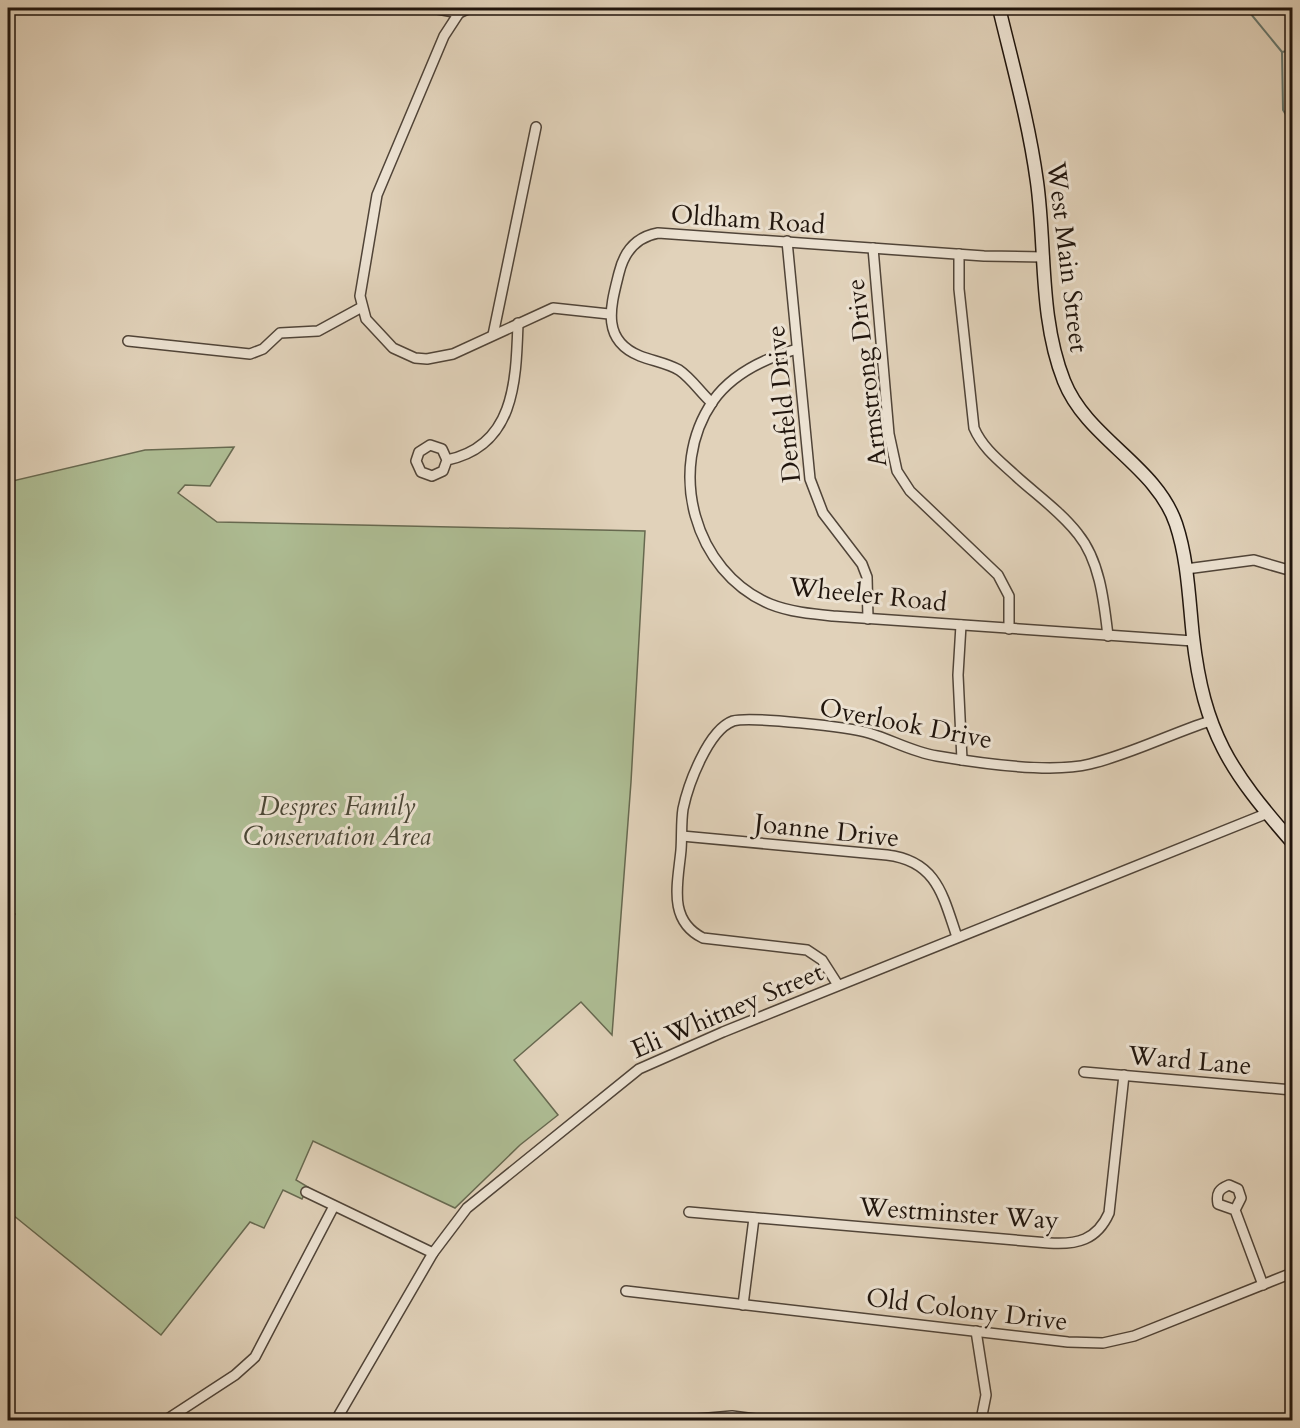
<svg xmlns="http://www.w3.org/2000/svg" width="1300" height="1428" viewBox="0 0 1300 1428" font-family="Cardo,serif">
<rect width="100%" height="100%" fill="#e1d2ba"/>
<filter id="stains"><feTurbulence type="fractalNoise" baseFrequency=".00333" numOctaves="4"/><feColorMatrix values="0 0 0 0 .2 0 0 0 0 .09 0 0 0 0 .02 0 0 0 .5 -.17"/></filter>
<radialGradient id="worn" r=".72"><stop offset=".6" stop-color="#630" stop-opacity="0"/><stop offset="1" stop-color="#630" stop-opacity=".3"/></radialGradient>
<!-- green -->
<path fill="#aebd94" stroke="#676950" stroke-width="1.5" d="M234,447L210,486L185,485L178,493L217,522L645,531L631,782L612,1035L581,1002L514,1060L558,1115L520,1145L455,1208L313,1141L296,1180L308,1187L302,1199L283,1190L264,1228L250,1222L161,1335L8,1211V926L15,914L8,911V482L145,450Z"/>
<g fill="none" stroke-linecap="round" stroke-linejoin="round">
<!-- stream -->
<g stroke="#66776e" stroke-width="2">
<path d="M1246,8L1282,52L1283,110L1292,124"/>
<path d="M1282,52L1292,50"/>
</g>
<defs>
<g id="street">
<path d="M432,8L459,13L470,8"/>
<path d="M459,13L444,36L377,195L360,296L366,319L393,348L415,358L427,359L453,354L553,308L609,314"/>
<path d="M787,241L810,479L823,513L862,564L867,577L868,619"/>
<path d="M873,248L889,434L897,471L910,491L998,575L1009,596V629"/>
<path d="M959,254V289L974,428C983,449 1001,462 1017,477C1037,495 1061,512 1078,534C1100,561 1104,602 1108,636"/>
<path d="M493,335L536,127"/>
<path d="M128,341L250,354L263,349L280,333L318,331L362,307"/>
<path d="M797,349C766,358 732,374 713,401C666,469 694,572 770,604C790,612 812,614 833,616L1193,641"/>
<path d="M712,403C701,393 691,378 679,370C667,363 653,361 640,356C600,340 611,305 619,273C624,252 636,237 658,233L984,256L1044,257"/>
<path d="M447,460L443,471L432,476L421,472L416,461L419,452L430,445L442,449L447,460C515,446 516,381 518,323"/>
<path d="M1186,569L1254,560L1292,571"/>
<path d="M961,625L958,675L962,760"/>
<path d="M682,836L887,855C937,861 943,896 957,937"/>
<path d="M838,985L822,960L807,950L703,938C667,920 678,883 681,850C682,837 681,822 683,809C688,785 708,730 733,721C750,716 849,727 869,733C892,740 912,752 937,756C978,763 1050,774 1090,764C1131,754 1170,734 1210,721"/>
<path d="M1084,1072L1292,1090"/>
<path d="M306,1192L433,1253"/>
<path d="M1235,1210L1241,1198L1238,1189L1229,1185C1219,1189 1216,1193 1218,1204L1235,1210L1263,1285"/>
<path d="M689,1212L1049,1243C1077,1245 1097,1240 1109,1213L1124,1075"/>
<path d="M626,1291L1068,1342L1103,1343L1134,1336L1292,1273"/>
<path d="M743,1305L754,1218"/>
<path d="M976,1331L986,1395L981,1420"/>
<path d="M166,1420L235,1375L255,1357L334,1206"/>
<path d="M336,1420L433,1253L467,1208L639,1069L723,1032L1268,813"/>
<path d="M686,1420L732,1416L763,1420"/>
</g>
<path id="secondary" d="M999,8C1013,66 1029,123 1037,182C1046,247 1039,318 1064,381C1087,439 1156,465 1176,524C1188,560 1189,600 1193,637C1204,733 1230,771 1292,842"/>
</defs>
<!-- street casing -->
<use href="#street" stroke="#504438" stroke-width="12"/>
<!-- secondary casing -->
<use href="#secondary" stroke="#20150d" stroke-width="15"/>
<!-- street -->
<use href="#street" stroke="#ece2d2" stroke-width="9"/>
<!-- secondary -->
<use href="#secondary" stroke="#ece2d2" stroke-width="12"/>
</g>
<g text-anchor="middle" stroke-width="6" stroke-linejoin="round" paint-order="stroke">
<!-- street labels -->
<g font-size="26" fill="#20150d" stroke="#ece2d2">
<text transform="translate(748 219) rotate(4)" y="9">Oldham Road</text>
<text transform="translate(1068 257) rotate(83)" y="9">West Main Street</text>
<text transform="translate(866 373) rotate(-97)" y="9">Armstrong Drive</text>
<text transform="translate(783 404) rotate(-96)" y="9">Denfeld Drive</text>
<text transform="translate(868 594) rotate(6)" y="9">Wheeler Road</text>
<text transform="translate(906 723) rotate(11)" y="9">Overlook Drive</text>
<text transform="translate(827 830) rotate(6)" y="9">Joanne Drive</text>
<text transform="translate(727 1010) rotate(-23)" y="9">Eli Whitney Street</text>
<text transform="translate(1190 1060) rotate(5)" y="9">Ward Lane</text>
<text transform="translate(959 1213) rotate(4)" y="9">Westminster Way</text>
<text transform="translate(967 1309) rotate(7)" y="9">Old Colony Drive</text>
</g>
<!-- park labels -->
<g font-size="26" font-style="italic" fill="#4b4736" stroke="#ece2d2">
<text x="337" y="815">Despres Family<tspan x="337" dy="30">Conservation Area</tspan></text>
</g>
</g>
<!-- margin -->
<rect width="1300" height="1428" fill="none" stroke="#e1d2ba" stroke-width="30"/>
<rect x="9" y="9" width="1282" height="1410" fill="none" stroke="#20150d" stroke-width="3"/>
<rect x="15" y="15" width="1270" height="1398" fill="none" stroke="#20150d" stroke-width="1.5"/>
<rect width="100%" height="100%" filter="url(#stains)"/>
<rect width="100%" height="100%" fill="url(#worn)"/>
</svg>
